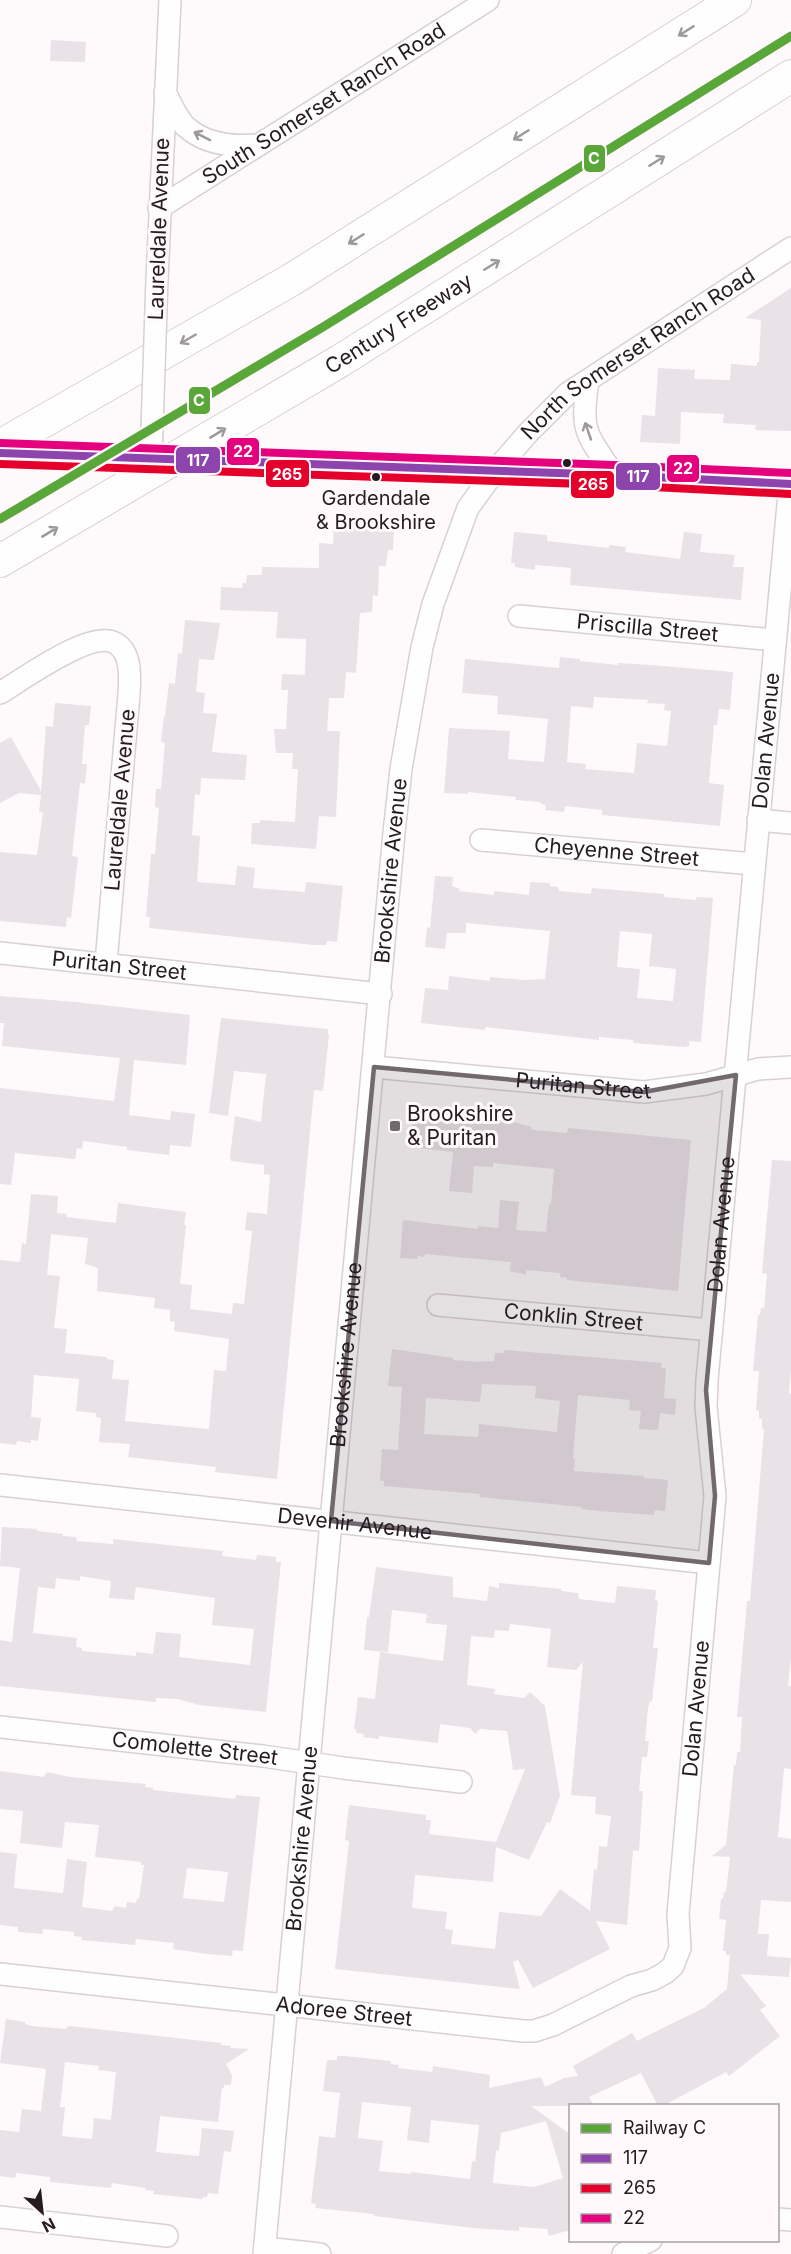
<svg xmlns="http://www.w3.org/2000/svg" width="791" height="2254" viewBox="0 0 791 2254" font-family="Inter,sans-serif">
<rect width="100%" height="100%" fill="#fefafc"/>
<!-- building -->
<g fill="#e9e2e6" fill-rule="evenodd">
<path d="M51,40L86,42L85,62L50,61Z"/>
<path d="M791,288V431L755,430L756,425L723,423L724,414L681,412L680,444L640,442L642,415L655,416L658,368L695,370L694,379L730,380L731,364L757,366V362H759L761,320L745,318Z"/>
<path d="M334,521L376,522V525L394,526L393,550H388L386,566H379L378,596L373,595L372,612L360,613L356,673L346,672L344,698H329L327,731H340L336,817L319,816L316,849L251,844L252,823H260V820L295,822L298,769H292L293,753H276L274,729H286L288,690H281L282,674L305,675L306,639L276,638L278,612L220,610L221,587L242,588L243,583H246L247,575H262V567L319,568V543L333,544Z"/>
<path d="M514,532L547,535V541L609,548V545L626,547L625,552L680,559L684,532L702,534L700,552L735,555L733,567H744L741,600L570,585L571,568L535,565V570L515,567V563H511Z"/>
<path d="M185,620L220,623L214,660L199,659L196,692L205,693L203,713L217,714L212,752L247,755L245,780L201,778L200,795L195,794L192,835L200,836L197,882L235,885L237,866L255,868L253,888L305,892L306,882L343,886L337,942L327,941L326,945H314L149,928L150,917H146L151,854H155L159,808L155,807L156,789H161L165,743L161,742L164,716H165L169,683L175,684L178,653L182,654Z"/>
<path d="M560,657L580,659V661L618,665V663L651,665L733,672L730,710L719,709L717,725H714L709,783L724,785L720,826L602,815V810L565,806L564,812L545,810L546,805L541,804V802L515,800L516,797L468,792V794L444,793L449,728L510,731L508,759L544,762L548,719L497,714L498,696L462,693L465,659L559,668ZM594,697L648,700L647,703L665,704L664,710L671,711L667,746L637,743L634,773L585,769L586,764L567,762L571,706L593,708Z"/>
<path d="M55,703L91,706L89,725H85L82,764H87L85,784L80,783L72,856L78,857L71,918L67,917L66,927L0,921V852L37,855L43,812H39L41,795L19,793L0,803V743L11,737L41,791L46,726L53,727Z"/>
<path d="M435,876L453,877L452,886L460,889L459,891L494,895V891L529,895L530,882L550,883V886L558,887L559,891L591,894L592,888L664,894V897L696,900V897L713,898L701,1042L689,1041V1046L685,1047L633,1043V1040L599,1037V1040L485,1027V1030L421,1023L425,988L448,990L449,976L490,981V977L524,980L545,979L550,931L466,923V933H447L445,949L425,947L427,927L430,928ZM620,931L652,934L649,966L676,969L673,1001L637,998L640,969L617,967Z"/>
<path d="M0,996L76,1002L190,1015L186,1065L134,1060L129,1115L170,1120L171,1111L195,1114L191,1147L170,1145L169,1155L127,1150V1147L83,1141L82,1149L77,1148L75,1159L15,1153L11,1185L0,1184V1088L114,1101L120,1058L2,1046L4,1023H0Z"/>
<path d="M221,1018L328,1029V1035H329L323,1091L314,1090L277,1479L215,1472L216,1467L128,1457L130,1444L99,1442L101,1418L96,1417V1413L76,1411L79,1379L34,1375L31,1417L41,1418L38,1441L31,1440V1443L17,1441L16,1445L0,1443V1260L20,1262L22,1243L26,1244L31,1194L58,1196L57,1213L67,1214L66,1217L116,1223L118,1203L186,1212L184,1225H186L180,1284L192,1285L190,1309L232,1314L233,1303L244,1304L252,1231L245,1230L247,1212L267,1214L270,1175L264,1174V1165L231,1161L230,1156L235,1116L261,1122L266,1074L234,1071L228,1116L209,1113ZM51,1234L88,1238L85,1264L98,1268L97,1291L155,1298L154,1308L170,1310V1321L175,1322L174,1331L229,1339L226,1371L214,1370L209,1429L125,1421L129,1380L112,1379L114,1360L107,1359V1357L65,1353L67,1329L54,1328L60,1276L47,1275Z"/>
<path d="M413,1115L447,1118V1120L517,1123L531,1127L533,1130L567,1133L568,1128L691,1140L678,1291L567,1280V1278L560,1277V1273L526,1270V1275L510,1271L511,1262L425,1254V1257L418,1256L417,1259L400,1258L403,1220L478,1229V1226L498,1228L500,1200L519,1202L516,1230L546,1232L549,1204L551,1205L554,1169L493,1163V1167L474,1166L472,1193L449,1191L453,1152L410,1147Z"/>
<path d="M772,1160L791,1161V1370L789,1394H791V1659L788,1686H791V1769L784,1768L778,1837L791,1839V1902L761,1900L758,1934H769L767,1956L791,1958L789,1977L740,1974L766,2006L760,2010L780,2036L729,2076L726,2072L663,2106H658L641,2073L589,2097L594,2106H531L570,2134V2230L549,2236L547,2229L519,2227V2231L473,2228L374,2216V2214L315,2208L316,2204L311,2203L319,2136L335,2138L340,2093L323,2091L327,2061L329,2060H337V2056H345L391,2061V2064L399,2065L398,2068L432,2072L433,2066L490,2075L489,2088L541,2077L545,2087L564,2078L578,2076L573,2066L632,2033L637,2041L671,2024L704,2008L727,1989L730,1955H726V1951H723L726,1920L719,1919L721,1899H723L724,1892H726L730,1857L712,1856L726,1845L734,1765H736L737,1752H740L742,1717H737L747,1601H750L764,1429H762V1419H759V1411L756,1410L759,1371H753L758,1315H760L761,1308H764L767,1274L762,1273ZM362,2102L411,2107L407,2140L429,2143L431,2120L479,2125L475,2162L472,2161L470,2179L411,2172V2174L379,2171L383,2141L358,2138ZM546,2121L563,2178L534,2187L493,2183L496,2150L499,2151L501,2133Z"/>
<path d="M392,1349L453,1358V1360L478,1362L494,1361L495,1353H504V1350L662,1363L661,1368H666L664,1398L676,1399L675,1415L660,1413L658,1430L639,1429L641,1411L629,1410L630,1400L578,1395L573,1459H575L574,1471L644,1476V1478L668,1480L665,1511L655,1510L654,1515L598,1511L582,1509V1507L479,1497L480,1494L384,1486V1481H380L382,1449L398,1450L402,1387L388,1386ZM482,1384L536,1386L535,1398L560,1401L557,1432L479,1424L478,1437L424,1434L426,1398L480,1402Z"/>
<path d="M2,1527L37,1529V1531L63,1534V1536L76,1537L77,1541L113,1544V1539L223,1551L222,1556L256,1560L257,1555L276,1557V1562H281L266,1712L199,1705L178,1699L156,1698V1702L0,1686V1640L12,1642L20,1568L0,1566ZM80,1576L111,1581L109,1598L134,1600L136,1587L215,1598L212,1625L254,1629L250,1665L179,1657L181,1634L156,1632L153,1654L136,1652V1656L82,1651V1648L76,1647L77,1638L33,1633L38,1587L55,1589L56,1578L80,1581Z"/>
<path d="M376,1567L453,1577V1597L487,1601L489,1586L499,1588V1583L562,1589L561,1591L578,1593L579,1599L615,1603L617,1586L656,1590L655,1600L658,1601L653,1648H658L652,1702L650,1701L648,1708L645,1741H649L647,1757H642L639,1791H643L639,1851L633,1850L627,1925L596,1921L610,1949L533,1988L518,1960L513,1962L520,1989L335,1969L349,1841L345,1840L349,1805L426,1815V1820H431L429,1834L496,1842L525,1769L513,1770L507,1731L480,1729L475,1734L470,1728L440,1724L438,1743L379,1736V1739L363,1737L364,1734L356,1733V1729H354L358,1697L375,1699L380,1652L443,1661L447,1625L426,1623L427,1614L392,1610L388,1652L364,1650L367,1617H369ZM510,1624L551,1629L547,1667L576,1670L583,1662L571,1795L596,1797L595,1814L611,1816L607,1847L599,1846L597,1870L594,1869L590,1911L560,1889L541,1916L499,1912L495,1949L451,1944L453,1930L445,1929L447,1912L412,1908L415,1875L493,1882L496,1847L529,1860L547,1822L550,1823L560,1796L545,1706L530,1692L524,1698L494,1694L495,1689L467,1685L471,1636L494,1638L495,1630L509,1631Z"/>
<path d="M0,1771L44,1777L47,1772L70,1777L146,1784L145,1787L153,1788V1790L235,1799L236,1795L260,1797L243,1951L233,1950L232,1956L207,1954L173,1949L174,1943L136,1939L135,1945L81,1940L82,1937L74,1936V1932L43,1929L42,1934L18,1932V1927L0,1925V1852L17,1854L14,1888L63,1893L67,1859L87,1862L82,1907L112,1911L115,1906L126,1908L127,1902L136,1903L137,1899H139L144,1865H141V1862L95,1857L99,1825L65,1822L62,1848L20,1843L23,1811L0,1809ZM187,1868L228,1872L224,1902L183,1898Z"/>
<path d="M6,2019L25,2022V2024L32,2026L66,2029L68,2026L79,2027L221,2043V2045L231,2046L230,2048L249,2049L226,2064L232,2075L231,2085H224V2088H222L218,2122L160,2116L156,2152L199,2156L202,2128L234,2131L231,2152L224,2151L218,2194L208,2193L207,2197H203L202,2199L153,2194L154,2191L145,2190L146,2188L112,2183L111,2188L50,2182V2177L16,2173L15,2178L0,2176V2130L19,2132L22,2109L41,2111L46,2069L0,2063ZM65,2062L99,2066L98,2070L116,2072L111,2120L94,2118L92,2139L62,2136L65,2107H60Z"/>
</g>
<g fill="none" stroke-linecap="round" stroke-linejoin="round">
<defs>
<g id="minor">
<path d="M165,93C171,103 177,118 185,126C204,144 233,147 258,145"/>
<path id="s1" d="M159,208L488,0"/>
<path d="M157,279L170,0"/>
<path d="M588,381C580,432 586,433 614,475"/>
<path d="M0,453L151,459"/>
<path d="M284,464L614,475L791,484"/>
<path id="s2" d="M519,616L775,640"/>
<path d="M0,693C22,680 91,629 115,643C132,652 130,678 129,694L106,963"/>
<path d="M758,820L791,823"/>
<path id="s3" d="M481,840L754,864"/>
<path id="s4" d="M0,953L381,994"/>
<path id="s5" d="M374,1067L644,1092L706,1084L758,1069L791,1067"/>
<path id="s6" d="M438,1305L711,1330"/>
<path id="s7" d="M0,1485L709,1563"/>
<path id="s8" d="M0,1727L263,1756L343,1768L461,1782"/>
<path id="s9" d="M0,1974L523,2031H534L553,2025L631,1986L652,1980L665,1973L673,1966L680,1948L678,1914L715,1496L706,1407L707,1380L790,483"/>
<path d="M0,2217L167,2236"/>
<path d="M778,2219L791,2220"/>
<path d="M265,2248L320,2254"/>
<path id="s10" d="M264,2254L394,833L401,769L422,647L433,604L468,508L495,471L528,433L568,393L791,248"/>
<path d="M623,2254L651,2240"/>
</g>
<g id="highway">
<path d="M0,446L291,280L735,0"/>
<path id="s11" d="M0,561L340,361L791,76"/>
</g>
</defs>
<!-- minor casing -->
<use href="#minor" stroke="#d8d0d4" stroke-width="24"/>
<!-- highway casing -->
<use href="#highway" stroke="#d8d0d4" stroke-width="34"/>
<!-- minor -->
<use href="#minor" stroke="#fffeff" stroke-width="21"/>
<!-- highway -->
<use href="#highway" stroke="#fffeff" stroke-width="32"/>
<defs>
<path id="minor-bridge" d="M157,279L151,459L284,464"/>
</defs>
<!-- minor-bridge casing -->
<use href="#minor-bridge" stroke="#d8d0d4" stroke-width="24" stroke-linecap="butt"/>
<!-- minor-bridge -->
<use href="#minor-bridge" stroke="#fffeff" stroke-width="21"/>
<defs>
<path id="bus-1" d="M0,453L614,475L791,484"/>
<path id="bus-2" d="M0,464L614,485L790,494"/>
<path id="bus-3" d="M0,443L614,465L791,473"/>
</defs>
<!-- bus-1 casing -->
<use href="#bus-1" stroke="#fff9fc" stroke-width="12"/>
<!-- bus-2 casing -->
<use href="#bus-2" stroke="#fff9fc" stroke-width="12"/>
<!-- bus-3 casing -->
<use href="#bus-3" stroke="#fff9fc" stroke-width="12"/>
<!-- bus-1 -->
<use href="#bus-1" stroke="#8e44ad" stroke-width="8"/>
<!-- bus-2 -->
<use href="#bus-2" stroke="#e4002b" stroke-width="8"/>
<!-- bus-3 -->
<use href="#bus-3" stroke="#e5007d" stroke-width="8"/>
<defs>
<path id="rail-1" d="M0,519L323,327L791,36"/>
</defs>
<!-- rail-1 casing -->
<use href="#rail-1" stroke="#fff9fc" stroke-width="14"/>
<!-- rail-1 -->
<use href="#rail-1" stroke="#58a738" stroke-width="9"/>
</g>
<!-- one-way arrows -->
<defs><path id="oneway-shaft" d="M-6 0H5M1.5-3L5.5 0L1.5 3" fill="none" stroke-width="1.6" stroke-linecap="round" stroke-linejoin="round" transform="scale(1.5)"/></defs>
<g stroke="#9d989b">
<use href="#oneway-shaft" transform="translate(686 31) rotate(148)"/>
<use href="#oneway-shaft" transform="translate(521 135) rotate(148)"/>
<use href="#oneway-shaft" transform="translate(202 136) rotate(-153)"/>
<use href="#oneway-shaft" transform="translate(657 161) rotate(-32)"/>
<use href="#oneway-shaft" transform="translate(356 239) rotate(148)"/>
<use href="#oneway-shaft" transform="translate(492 265) rotate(-32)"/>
<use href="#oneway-shaft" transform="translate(188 339) rotate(150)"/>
<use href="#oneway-shaft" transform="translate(588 431) rotate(-109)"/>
<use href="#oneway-shaft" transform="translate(218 433) rotate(-31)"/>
<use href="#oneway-shaft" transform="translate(50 532) rotate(-31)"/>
</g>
<!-- marked area -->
<path fill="#71696e" fill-opacity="0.2" stroke="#71696e" stroke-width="4.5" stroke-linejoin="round" d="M374,1067L644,1092L736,1075L706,1390L715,1496L709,1563L331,1521Z"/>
<!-- markers -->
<g fill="#251b21" stroke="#fff9fc" stroke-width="2">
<circle cx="567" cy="463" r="5"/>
<circle cx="376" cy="477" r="5"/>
</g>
<rect fill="#71696e" stroke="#fff9fc" stroke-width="2" x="389" y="1120" width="12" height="12" rx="3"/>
<g text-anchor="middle" stroke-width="6" stroke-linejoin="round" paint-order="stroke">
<!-- bus labels -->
<g font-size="20" fill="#251b21" stroke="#fff9fc">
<text x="376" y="505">Gardendale<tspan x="376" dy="24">&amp; Brookshire</tspan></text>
</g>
<!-- street labels -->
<g font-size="21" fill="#251b21" stroke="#fff9fc">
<text dy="7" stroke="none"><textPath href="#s1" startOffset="195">South Somerset Ranch Road</textPath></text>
<text transform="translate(159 229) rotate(-88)" y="7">Laureldale Avenue</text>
<text dy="7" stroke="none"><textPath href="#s11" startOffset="464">Century Freeway</textPath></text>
<text dy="7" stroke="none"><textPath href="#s10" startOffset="1994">North Somerset Ranch Road</textPath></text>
<text dy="7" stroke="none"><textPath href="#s2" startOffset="129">Priscilla Street</textPath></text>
<text dy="7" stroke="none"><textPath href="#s9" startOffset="1923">Dolan Avenue</textPath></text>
<text transform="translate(120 800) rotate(-85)" y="7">Laureldale Avenue</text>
<text dy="7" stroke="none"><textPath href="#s3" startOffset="136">Cheyenne Street</textPath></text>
<text dy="7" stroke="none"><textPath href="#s10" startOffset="1389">Brookshire Avenue</textPath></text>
<text dy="7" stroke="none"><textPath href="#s4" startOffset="120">Puritan Street</textPath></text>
<text dy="7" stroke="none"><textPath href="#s5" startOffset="210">Puritan Street</textPath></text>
<text dy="7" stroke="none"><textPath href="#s9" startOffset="1437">Dolan Avenue</textPath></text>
<text dy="7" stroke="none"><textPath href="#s6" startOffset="136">Conklin Street</textPath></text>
<text dy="7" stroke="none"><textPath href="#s10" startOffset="903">Brookshire Avenue</textPath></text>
<text dy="7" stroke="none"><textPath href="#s7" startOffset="357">Devenir Avenue</textPath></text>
<text dy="7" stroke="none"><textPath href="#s9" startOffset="951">Dolan Avenue</textPath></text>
<text dy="7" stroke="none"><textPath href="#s8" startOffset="196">Comolette Street</textPath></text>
<text dy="7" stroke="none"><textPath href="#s10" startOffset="417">Brookshire Avenue</textPath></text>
<text dy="7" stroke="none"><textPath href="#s9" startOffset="346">Adoree Street</textPath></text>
</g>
<!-- poi labels -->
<g font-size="21" fill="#251b21" stroke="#fff9fc" text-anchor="start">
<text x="407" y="1121">Brookshire<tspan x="407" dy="24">&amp; Puritan</tspan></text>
</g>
</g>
<g stroke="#fff9fc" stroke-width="2">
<rect x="583" y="144" width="23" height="29" rx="6" fill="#58a738"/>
<rect x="188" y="386" width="23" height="29" rx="6" fill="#58a738"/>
<rect x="226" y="437" width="34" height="29" rx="6" fill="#e5007d"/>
<rect x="175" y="446" width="46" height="28" rx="6" fill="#8e44ad"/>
<rect x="666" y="454" width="34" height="29" rx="6" fill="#e5007d"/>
<rect x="265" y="459" width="45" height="29" rx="6" fill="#e4002b"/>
<rect x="615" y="462" width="46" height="29" rx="6" fill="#8e44ad"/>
<rect x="570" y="470" width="45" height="29" rx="6" fill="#e4002b"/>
</g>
<g font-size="16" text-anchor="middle" font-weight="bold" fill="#fff">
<text x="594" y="164">C</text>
<text x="199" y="406">C</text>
<text x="243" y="457">22</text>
<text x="198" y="466">117</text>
<text x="683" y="474">22</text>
<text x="287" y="480">265</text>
<text x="638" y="482">117</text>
<text x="593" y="490">265</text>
</g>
<!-- legend -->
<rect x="569" y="2104" width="210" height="138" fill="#fff9fc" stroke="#a8a0a4" stroke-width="1.5"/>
<rect x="581" y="2124" width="30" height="9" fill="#58a738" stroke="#a8a0a4" stroke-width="1.5"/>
<text x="623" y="2134" font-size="18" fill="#251b21">Railway C</text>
<rect x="581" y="2154" width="30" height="9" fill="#8e44ad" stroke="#a8a0a4" stroke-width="1.5"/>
<text x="623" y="2164" font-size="18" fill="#251b21">117</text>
<rect x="581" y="2184" width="30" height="9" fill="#e4002b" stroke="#a8a0a4" stroke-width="1.5"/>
<text x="623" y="2194" font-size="18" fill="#251b21">265</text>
<rect x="581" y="2214" width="30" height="9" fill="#e5007d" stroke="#a8a0a4" stroke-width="1.5"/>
<text x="623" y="2224" font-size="18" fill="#251b21">22</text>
<!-- north arrow -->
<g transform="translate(42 2212) rotate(153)" stroke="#fff9fc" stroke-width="4.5" paint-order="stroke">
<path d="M0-4.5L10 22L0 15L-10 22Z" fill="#251b21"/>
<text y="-9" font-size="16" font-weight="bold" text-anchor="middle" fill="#251b21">N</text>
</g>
</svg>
